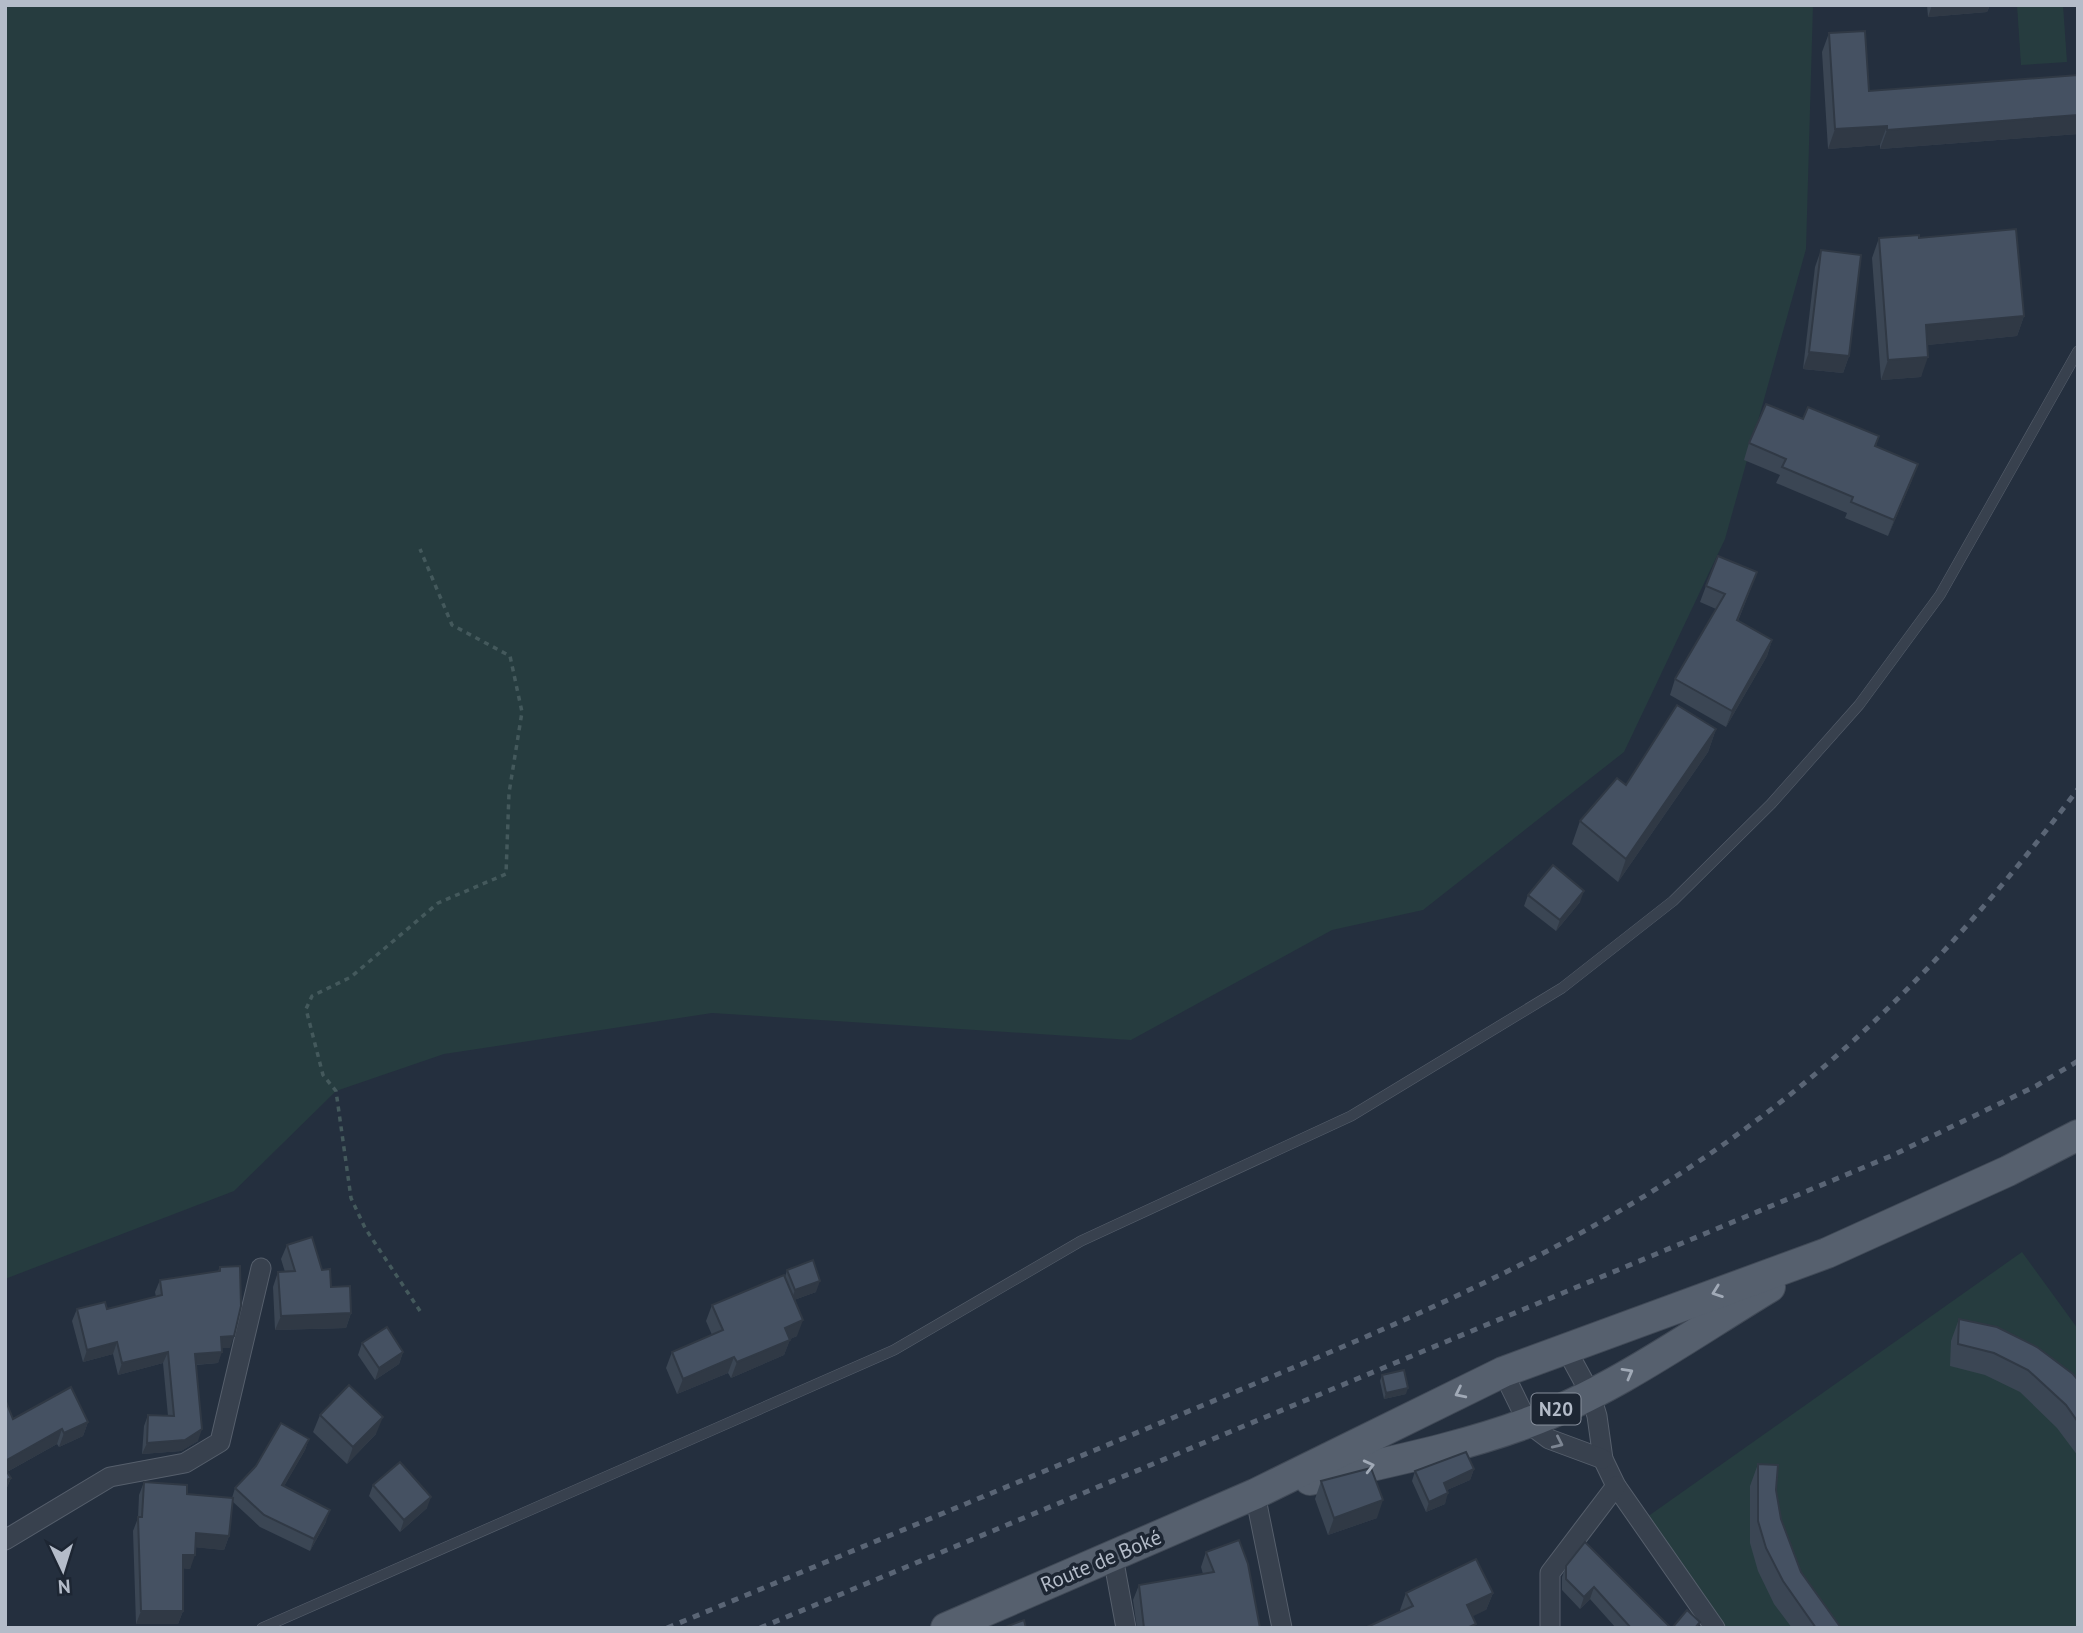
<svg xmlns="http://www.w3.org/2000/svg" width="2083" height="1633" viewBox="0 0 2083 1633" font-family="'PT Sans',sans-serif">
<rect width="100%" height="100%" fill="#242f3e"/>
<!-- green -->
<g fill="#263c3f">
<path d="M5,5H1813L1806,249L1725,539L1624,752L1423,910L1332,930L1131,1040L712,1013L444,1054L336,1091L234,1191L5,1279Z"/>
<path d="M2017,5H2063L2067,62L2021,65Z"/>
<path d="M2022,1252L2078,1329V1628H1725L1647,1517Z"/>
</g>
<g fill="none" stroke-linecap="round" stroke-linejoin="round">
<defs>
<path id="service" d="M262,1628L894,1350L1081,1241L1351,1116L1562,988L1673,901L1771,804L1859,705L1940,595L2078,351"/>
<g id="minor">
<path d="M1565,1347L1590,1393L1597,1416L1603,1459L1616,1486L1715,1628"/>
<path d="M1503,1372L1528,1423L1549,1439L1603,1459"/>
<path d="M1255,1494L1282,1628"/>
<path d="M5,1540L110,1477L185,1463L220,1442L261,1268"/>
<path d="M1113,1557L1126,1628"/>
<path d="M1550,1628V1573L1616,1486"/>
</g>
<g id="primary">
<path d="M1310,1480C1382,1463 1457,1449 1527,1423C1613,1391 1692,1334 1770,1287"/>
<path d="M946,1628L1255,1494L1503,1372L1827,1253L2008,1171L2078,1135"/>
</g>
</defs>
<!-- service casing -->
<use href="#service" stroke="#565f6c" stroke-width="11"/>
<!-- minor casing -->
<use href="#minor" stroke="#565f6c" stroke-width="21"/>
<!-- primary casing -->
<use href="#primary" stroke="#414a57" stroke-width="32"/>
<!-- path -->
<path stroke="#44595c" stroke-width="3.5" stroke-dasharray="5 5" stroke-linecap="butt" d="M420,1311L365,1228L351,1198L336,1091L323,1075L306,1009L312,996L351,977L438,903L506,874L509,793L522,712L510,656L452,625L420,549"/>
<!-- service -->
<use href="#service" stroke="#38414e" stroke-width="10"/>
<!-- minor -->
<use href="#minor" stroke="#38414e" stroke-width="19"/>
<!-- primary -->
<use href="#primary" stroke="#56606e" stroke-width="30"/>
<!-- rail -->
<g stroke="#5a6575" stroke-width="5" stroke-dasharray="7 7" stroke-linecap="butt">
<path d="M667,1628C843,1555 1018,1482 1194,1409C1396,1325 1589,1248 1765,1114C1886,1023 1987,910 2078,789"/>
<path d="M760,1628L1891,1156L2036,1086L2078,1061"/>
</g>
</g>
<!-- wall -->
<g fill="#3b4654">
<path d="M1927,5H1990L1987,12L1928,17Z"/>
<path d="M1829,33L1869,91L2078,75V134L1880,149V145L1828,149L1822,52Z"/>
<path d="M1879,238H1919L2024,316L2017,336L1927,345L1921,377L1881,380L1872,258Z"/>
<path d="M1821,250L1849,356L1843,373L1803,369L1815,267Z"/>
<path d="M1803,419L1879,436L1876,446L1912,480L1888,536L1845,518L1847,513L1776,483L1780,475L1744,460L1749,443Z"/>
<path d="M1706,586L1751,588L1738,621L1772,640L1767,656L1726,727L1670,695L1675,679L1716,609L1700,602Z"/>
<path d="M1716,729L1708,752L1618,882L1572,844L1580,821L1626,785Z"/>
<path d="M1528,895L1580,902L1556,931L1524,906Z"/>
<path d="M287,1245L331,1287L351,1313L346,1328L275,1330L273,1287L278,1272H285L281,1259Z"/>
<path d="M220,1267L230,1348H222L218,1363L196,1365L198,1441L181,1451L142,1454L144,1426L148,1415L168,1416L163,1363L118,1375L113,1354L83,1362L72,1321L77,1309H107L156,1297L155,1292L160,1280L218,1271Z"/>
<path d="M787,1270L816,1292L794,1300L797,1336L790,1339L784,1355L731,1378L728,1373L677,1394L666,1368L672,1352L712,1335L706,1321L712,1305L785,1277Z"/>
<path d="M1959,1319L2078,1380V1456L2057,1428L2020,1392L1985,1375L1950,1366L1951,1341Z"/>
<path d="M362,1343L403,1352L399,1364L375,1380L358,1355Z"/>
<path d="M1382,1375L1406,1394L1384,1399L1380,1381Z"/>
<path d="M71,1387L88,1422L83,1436L59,1447L57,1444L7,1472L11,1478L5,1492V1399L13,1419Z"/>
<path d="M320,1415L376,1434L347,1464L313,1432Z"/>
<path d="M309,1439L305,1450L284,1486L326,1522L310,1551L260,1527L232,1501L229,1536L224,1550L195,1547L190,1569L183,1568V1611L178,1624H136L133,1531L138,1518L139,1495L144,1482L187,1494L232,1498L235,1488Z"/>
<path d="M1758,1464L1776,1490L1781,1519L1801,1572L1841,1628H1792L1774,1604L1758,1571L1750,1543V1486Z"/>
<path d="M1474,1469L1470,1480L1447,1490L1445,1504L1426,1512L1412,1481L1415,1471Z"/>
<path d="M1321,1481L1377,1518L1328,1535L1315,1499Z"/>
<path d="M373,1485L427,1508L400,1532L369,1496Z"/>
<path d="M1206,1552L1260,1628H1137L1133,1600L1139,1585L1203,1574L1201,1567Z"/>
<path d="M1566,1566L1671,1628H1616L1590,1599L1580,1609L1562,1590V1577Z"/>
<path d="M1406,1593H1493L1486,1610L1401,1612L1400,1610Z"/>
</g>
<!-- shaded-wall -->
<g fill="#303945">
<path d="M1932,5H1990L1987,12L1928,17Z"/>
<path d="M2078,115V134L1880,149L1887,130Z"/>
<path d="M1887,126L1880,145L1828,149L1835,129Z"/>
<path d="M2024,316L2017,336L1918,346L1926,325Z"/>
<path d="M1809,352L1849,356L1843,373L1803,369Z"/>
<path d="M1928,357L1921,377L1881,380L1888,360Z"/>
<path d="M1918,464L1912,480L1888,536L1894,520Z"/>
<path d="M1772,640L1767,656L1726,727L1732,711Z"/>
<path d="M1716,729L1708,752L1618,882L1626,859Z"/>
<path d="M1584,891L1580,902L1556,931L1560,920Z"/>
<path d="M820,1281L816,1292L791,1301L795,1290Z"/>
<path d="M351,1313L346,1328L275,1330L281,1316Z"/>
<path d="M803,1320L797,1336L779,1344L785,1328Z"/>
<path d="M234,1336L230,1348H217L221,1337Z"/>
<path d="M790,1340L784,1355L731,1378L737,1362Z"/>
<path d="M117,1342L113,1354L83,1362L87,1350Z"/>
<path d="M168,1352L163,1363L118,1375L122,1363Z"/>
<path d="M222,1352L218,1363L191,1365L195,1354Z"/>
<path d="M403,1352L399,1364L375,1380L379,1368Z"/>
<path d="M734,1357L728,1373L677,1394L683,1379Z"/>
<path d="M1408,1388L1406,1394L1384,1399L1386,1393Z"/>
<path d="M383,1417L376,1434L347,1464L353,1447Z"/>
<path d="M88,1422L83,1436L59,1447L64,1433Z"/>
<path d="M62,1429L57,1444L5,1473V1461Z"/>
<path d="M202,1429L198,1441L181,1451L142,1454L147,1443Z"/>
<path d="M309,1439L305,1450L278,1497L282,1485Z"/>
<path d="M1474,1469L1470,1480L1440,1493L1444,1483Z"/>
<path d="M11,1478L5,1492V1481Z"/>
<path d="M1448,1493L1445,1504L1426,1512L1429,1502Z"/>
<path d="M431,1497L427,1508L400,1532L404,1520Z"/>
<path d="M1383,1500L1377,1518L1328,1535L1334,1518Z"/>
<path d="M330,1510L326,1522L310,1551L314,1539Z"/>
<path d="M196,1533L229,1536L224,1550L191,1547Z"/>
<path d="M183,1555H195L190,1569L178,1568Z"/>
<path d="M1594,1587L1590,1599L1580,1609L1584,1597Z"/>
<path d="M1493,1593L1486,1610L1461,1622L1467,1605Z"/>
<path d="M141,1611H183L178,1624H136Z"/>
</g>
<!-- building -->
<g fill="#455162" stroke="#303945" stroke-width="2">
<path d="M1865,31L1869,91L2078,75V115L1887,130V126L1835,129L1829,33Z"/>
<path d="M2016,229L2024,316L1926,325L1928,357L1888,360L1879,238L1919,235V238Z"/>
<path d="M1821,250L1861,255L1849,356L1809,352Z"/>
<path d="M1766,404L1803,419L1808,407L1879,436L1875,446L1918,464L1894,520L1851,502L1853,497L1782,467L1786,459L1749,443Z"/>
<path d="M1718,556L1757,572L1737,620L1772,640L1732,711L1675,679L1725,594L1706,586Z"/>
<path d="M1677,705L1716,729L1626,859L1580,821L1617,778L1626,785Z"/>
<path d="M1553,865L1584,891L1560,920L1528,895Z"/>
<path d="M312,1237L322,1270L330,1269L331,1287L350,1286L351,1313L281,1316L278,1272L295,1271L287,1245Z"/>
<path d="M813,1260L820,1281L795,1290L787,1270Z"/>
<path d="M240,1266L241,1306L234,1336L221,1337L222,1352L195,1354L202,1429L185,1440L147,1443L148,1415L174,1416L168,1352L122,1363L117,1342L87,1350L77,1309L105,1302L107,1309L162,1295L160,1280L220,1271V1267Z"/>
<path d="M784,1275L803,1320L785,1328L790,1340L737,1362L734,1357L683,1379L672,1352L723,1330L712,1305Z"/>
<path d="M1959,1319L1997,1327L2037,1347L2073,1374L2078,1380V1422L2066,1405L2028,1370L1994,1353L1958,1344Z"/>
<path d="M387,1327L403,1352L379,1368L362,1343Z"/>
<path d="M1404,1370L1408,1388L1386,1393L1382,1375Z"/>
<path d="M349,1385L383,1417L353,1447L320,1415Z"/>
<path d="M71,1387L88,1422L64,1433L62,1429L5,1461V1399L13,1419Z"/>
<path d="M281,1423L309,1439L282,1485L330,1510L314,1539L264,1515L235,1488L256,1466Z"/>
<path d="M1466,1452L1474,1469L1444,1483L1448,1493L1429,1502L1415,1471Z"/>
<path d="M400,1462L431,1497L404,1520L373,1485Z"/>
<path d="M1758,1464L1778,1465L1776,1490L1781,1519L1801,1572L1841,1628H1816L1783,1581L1766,1548L1758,1521Z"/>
<path d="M1371,1468L1383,1500L1334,1518L1321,1481Z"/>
<path d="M5,1469L11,1478L5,1481Z"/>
<path d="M144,1482L187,1485V1494L233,1498L229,1536L196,1533L195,1555H183V1611H141L138,1517H142Z"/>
<path d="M1239,1540L1248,1564L1260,1628H1144L1139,1585L1214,1572L1206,1552Z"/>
<path d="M1585,1542L1671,1628H1631L1594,1587L1584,1597L1566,1579V1566Z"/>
<path d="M1476,1559L1493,1593L1467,1605L1476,1624L1467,1628H1365L1413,1606L1406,1593Z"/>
<path d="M1687,1610L1700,1622L1695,1628H1672Z"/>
<path d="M1024,1620L1026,1628H1003Z"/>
</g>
<!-- one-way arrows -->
<defs><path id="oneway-chevron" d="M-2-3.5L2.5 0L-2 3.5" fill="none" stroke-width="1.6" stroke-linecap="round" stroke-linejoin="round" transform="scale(1.75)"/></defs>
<g stroke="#a1aab7">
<use href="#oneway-chevron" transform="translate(1717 1292) rotate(160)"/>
<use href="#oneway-chevron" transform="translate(1628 1373) rotate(-29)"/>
<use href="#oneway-chevron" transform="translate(1460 1393) rotate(154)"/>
<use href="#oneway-chevron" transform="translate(1369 1466) rotate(-14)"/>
</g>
<use stroke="#7c8592" href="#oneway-chevron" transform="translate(1558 1443) rotate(25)"/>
<g text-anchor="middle" stroke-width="7" stroke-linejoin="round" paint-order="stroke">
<!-- shield labels -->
<rect fill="#1d2633" stroke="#878f9c" stroke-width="2" x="1531.5" y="1393.5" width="49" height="31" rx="5"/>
<g font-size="19" font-weight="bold" fill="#b4bcc9">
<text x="1556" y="1416">N20</text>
</g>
<!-- street labels -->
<g font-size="21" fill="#b4bcc9" stroke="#1d2633">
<text transform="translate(1101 1561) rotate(-23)" y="7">Route de Boké</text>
</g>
</g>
<!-- border -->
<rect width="2083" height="1633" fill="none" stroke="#b4bcc9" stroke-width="14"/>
<!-- north arrow -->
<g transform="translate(63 1570) rotate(176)" stroke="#1d2633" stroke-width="5" paint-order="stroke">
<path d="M0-5L12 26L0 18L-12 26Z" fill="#b4bcc9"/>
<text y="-10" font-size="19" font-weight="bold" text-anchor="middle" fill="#b4bcc9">N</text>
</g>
</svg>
